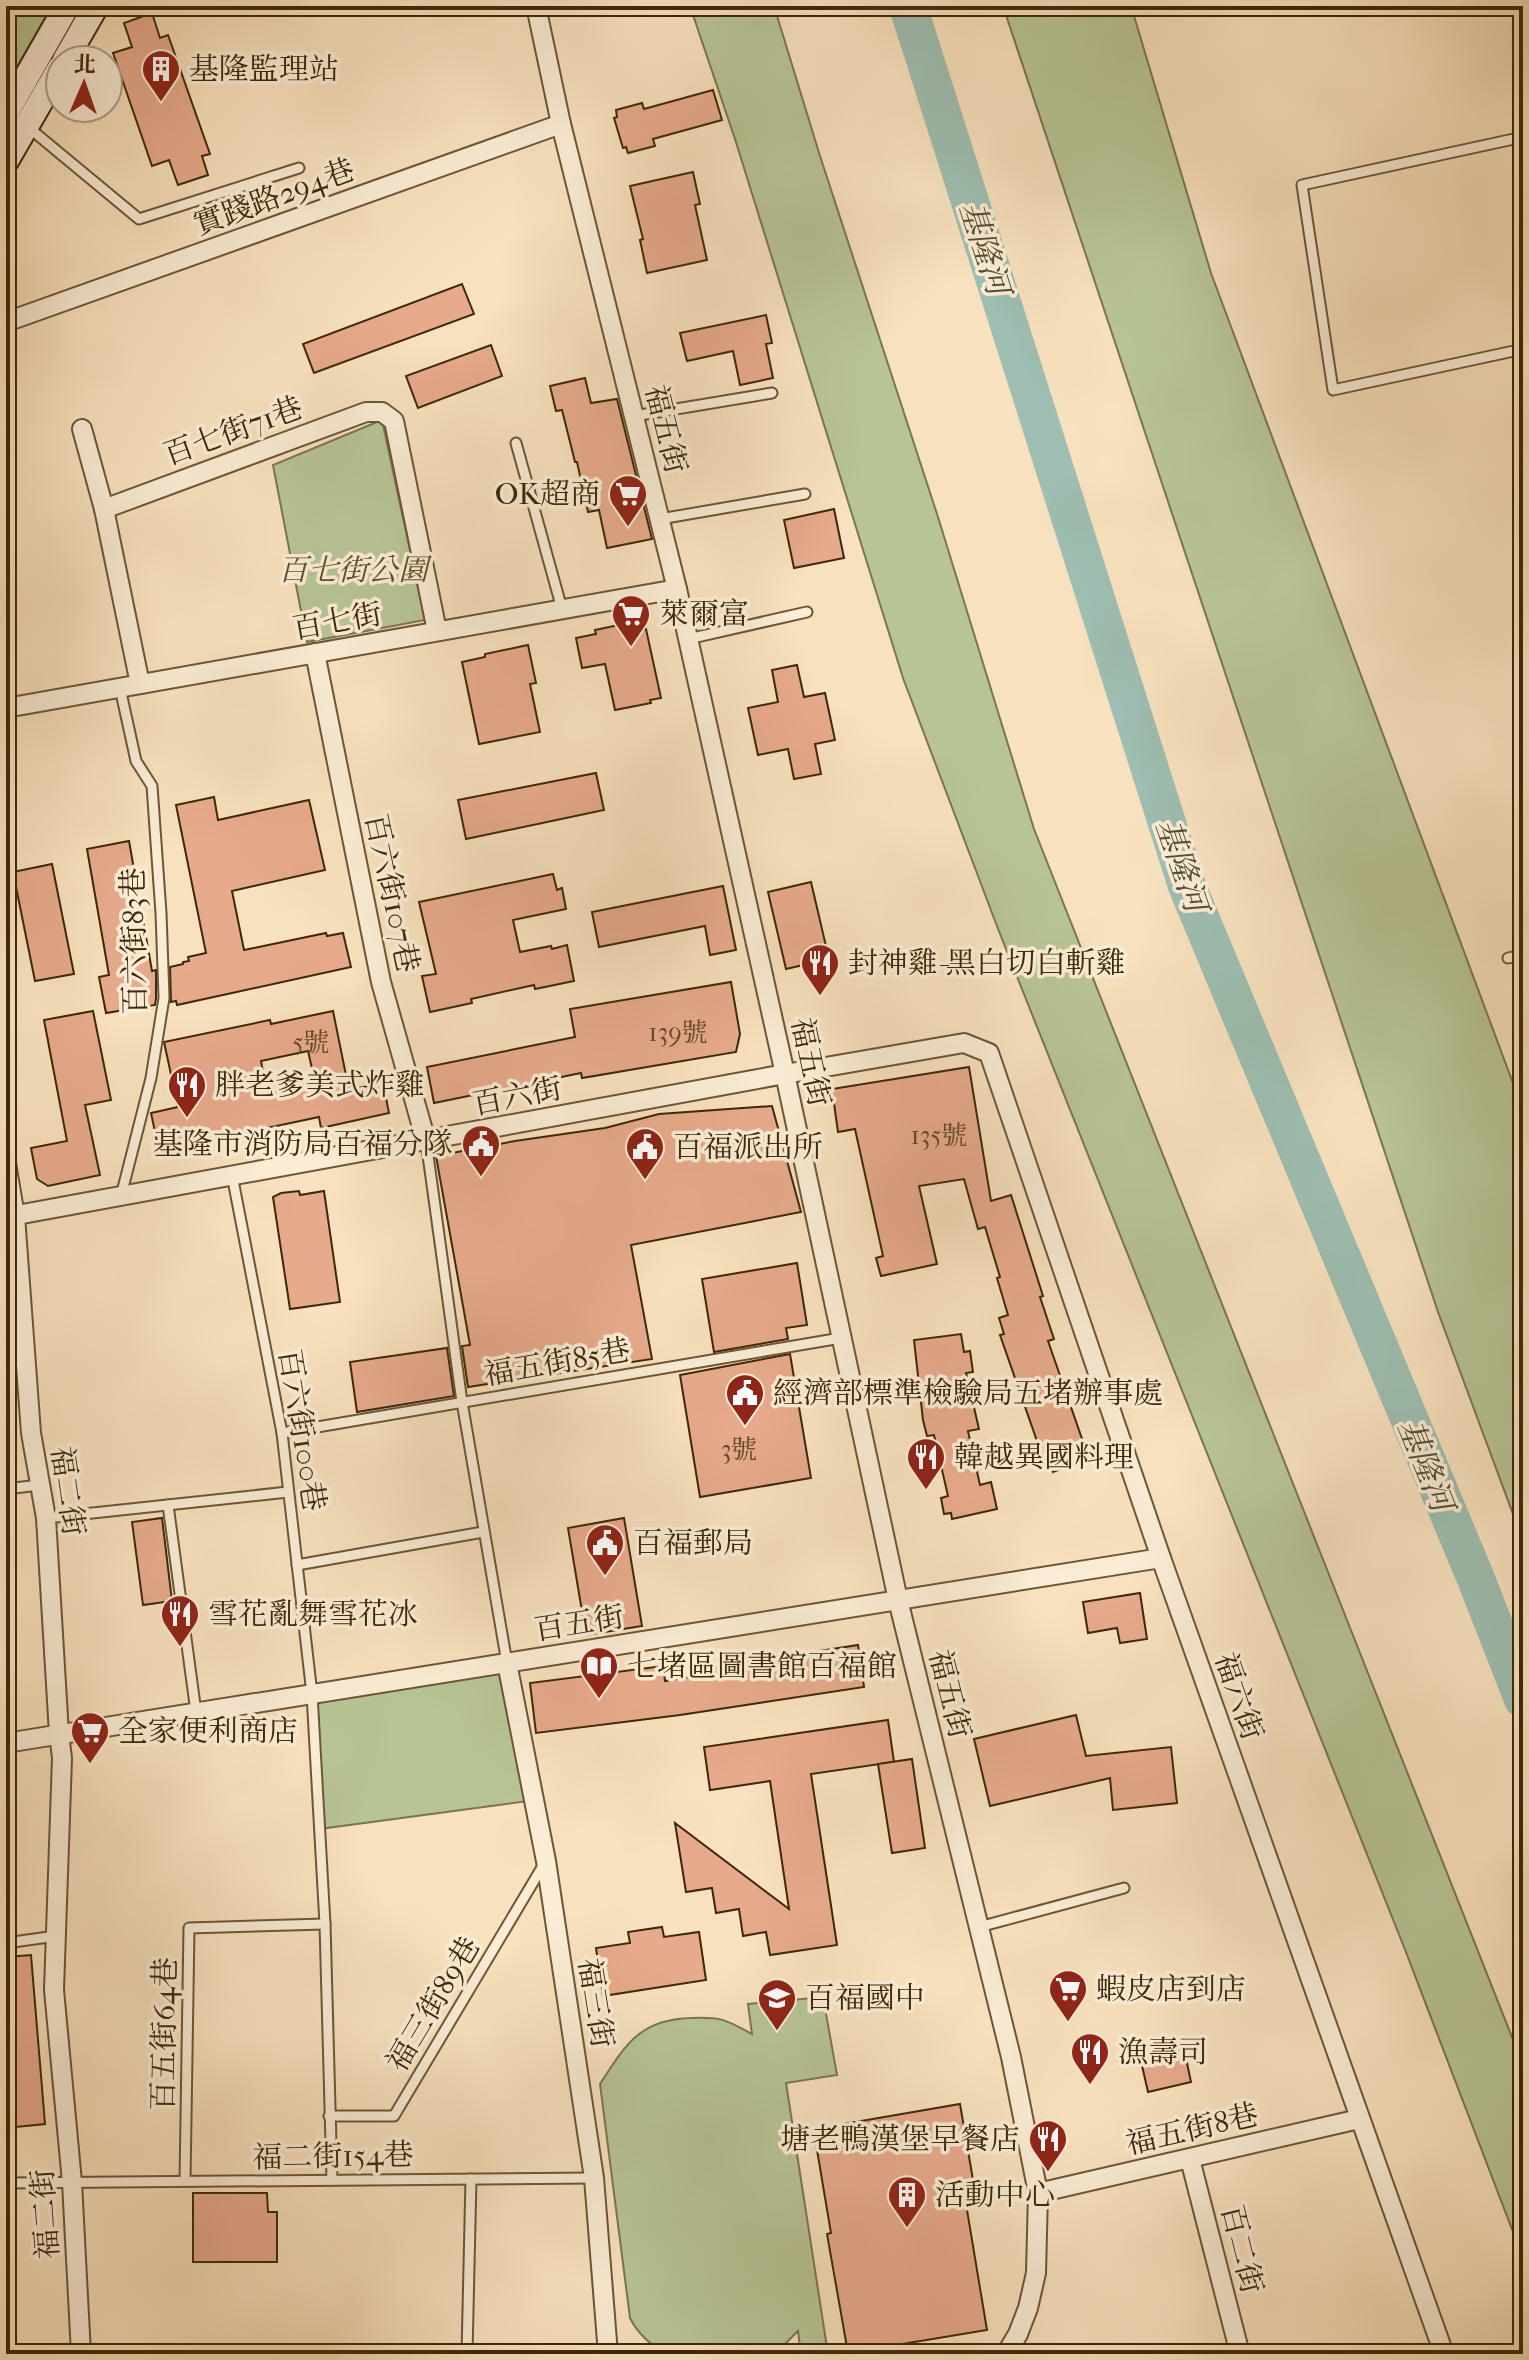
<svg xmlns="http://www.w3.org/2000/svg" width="1529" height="2360" viewBox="0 0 1529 2360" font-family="'IM FELL French Canon','Noto Serif TC',serif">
<rect width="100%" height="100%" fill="#f8e1be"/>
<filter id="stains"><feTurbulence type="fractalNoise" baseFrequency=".0025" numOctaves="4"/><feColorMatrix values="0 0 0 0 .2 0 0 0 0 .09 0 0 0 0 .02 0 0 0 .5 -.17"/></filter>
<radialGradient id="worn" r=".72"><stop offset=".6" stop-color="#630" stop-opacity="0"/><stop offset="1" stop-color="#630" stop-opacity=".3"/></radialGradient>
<!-- green -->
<g fill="#b8c495" stroke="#7a764f" stroke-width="2">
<path d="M6,6H52L6,86Z"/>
<path d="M690,6H774L820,156L938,517L1034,829L1523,2065V2258L1404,1947L1000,934L903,678L735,139Z"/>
<path d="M1003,6H1131L1211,273L1523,1110V1541L1438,1312Z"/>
<path d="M382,420L425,620L307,642L273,465Z"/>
<path d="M507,1663L528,1801L319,1829L312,1694Z"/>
<path d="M823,1997L837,2075L786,2083L828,2354H801L798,2331L775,2354H665C650,2344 638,2334 630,2318L600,2084C626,2044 640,2019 692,2018C723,2017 726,2020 752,2034L748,2004Z"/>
</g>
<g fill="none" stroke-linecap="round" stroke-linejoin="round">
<!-- river -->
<path stroke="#9dbeb1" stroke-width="38" d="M908,6L1187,886L1476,1579L1523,1699"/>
</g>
<!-- building -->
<g fill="#e7aa8c" stroke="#3d2809" stroke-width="2" fill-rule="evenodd">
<path d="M152,13L160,38L168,35L210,154L202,156L208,175L178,185L169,160L152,166L113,53L132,47L124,23Z"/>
<path d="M713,90L722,120L653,139L655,146L628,153L626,147L623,148L614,118L617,117L616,110L642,103L644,109Z"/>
<path d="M693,172L700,204L695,205L707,260L647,273L640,240L643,239L630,186Z"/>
<path d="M462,284L474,314L314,373L303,344Z"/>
<path d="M766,315L772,343L766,344L773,378L740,385L733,351L687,361L680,333Z"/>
<path d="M491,345L502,376L418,408L406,376Z"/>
<path d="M585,378L591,403L617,399L652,539L607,548L599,510L588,512L577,462H575L562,410L556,411L550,386Z"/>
<path d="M834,509L844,558L794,568L784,520Z"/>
<path d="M628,623V627L637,626L638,631L646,629L661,698L650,700L651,703L615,710L605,664L582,668L576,638L596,634L595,630Z"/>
<path d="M528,645L536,683L530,684L540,732L479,744L462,662L485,657V654Z"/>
<path d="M797,665L804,697L825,693L835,740L815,744L821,774L794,779L788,749L758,755L748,708L778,702L772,670Z"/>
<path d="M596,773L604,810L466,839L458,800Z"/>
<path d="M214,797L218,820L309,800L325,870L232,891L244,950L326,933L327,936L343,933L351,967L177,1005L176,1001L171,1002L170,967L183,964V962L189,961L188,957L206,953L176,805Z"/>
<path d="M129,841L152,971L156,970V998L155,1005L106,1013L99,977L109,975L87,849Z"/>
<path d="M52,864L74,974L35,981L13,872Z"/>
<path d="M553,874L557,890L562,888L566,909L513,920L520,952L551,946L552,949L567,945L574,981L535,989L534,985L471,999L472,1003L430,1012L422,976L436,974L419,902Z"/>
<path d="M811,882L829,959L786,969L768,892Z"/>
<path d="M723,886L736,950L710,955L705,926L599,947L592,912Z"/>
<path d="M731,982L740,1034L736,1052L582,1078L581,1073L434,1103L427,1067L575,1037L570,1009Z"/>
<path d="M93,1011L111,1100L85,1105L100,1175L48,1186L37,1179L31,1148L67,1141L44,1020Z"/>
<path d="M333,1011L349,1090L383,1083L389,1113L321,1128L319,1117L159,1151L151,1113L178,1107L164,1042L270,1020L271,1024ZM308,1051L315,1082L267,1093L261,1061Z"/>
<path d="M969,1067L991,1201L1011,1195L1043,1296L1040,1297L1054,1339L1048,1341L1089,1459L1053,1472L1050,1462L1045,1464L1000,1335L1004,1334L999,1318L1008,1315L997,1278L1000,1277L985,1227L978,1229L964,1179L919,1186L937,1264L881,1276L876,1258L883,1256L855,1129L838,1132L832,1089Z"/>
<path d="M772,1106L801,1212L631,1245L652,1359L468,1387L462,1346L470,1345L436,1156L515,1141L605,1128L659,1114Z"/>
<path d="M299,1191L300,1195L324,1191L340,1302L290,1309L273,1197L281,1193Z"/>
<path d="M797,1263L807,1325L786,1328L788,1339L714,1352L702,1279Z"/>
<path d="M961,1334L964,1352L970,1351L973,1372L966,1373L979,1429L968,1431L980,1485L991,1482L997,1509L952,1519L951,1513L944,1514L941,1498L948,1496L934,1435L927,1436L923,1420L914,1340Z"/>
<path d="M447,1348L454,1396L357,1412L350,1362Z"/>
<path d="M790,1354L811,1478L700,1497L680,1375Z"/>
<path d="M162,1518L172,1601L143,1605L132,1522Z"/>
<path d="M624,1518L642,1626L586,1635L568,1528Z"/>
<path d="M1140,1593L1147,1639L1120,1643L1117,1628L1088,1633L1083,1602Z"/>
<path d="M858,1645L864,1687L680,1715L536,1733L530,1683L663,1666L665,1681L712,1673L711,1668Z"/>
<path d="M1076,1715L1086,1756L1171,1747L1177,1803L1113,1810L1110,1778L990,1806L974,1739Z"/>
<path d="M888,1720L894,1762L811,1774L837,1945L770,1955L766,1932L743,1936L739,1909L716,1913L712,1888L686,1892L675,1823L789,1909L770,1781L710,1790L704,1747Z"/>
<path d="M912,1759L925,1848L892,1853L878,1764Z"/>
<path d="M662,1927L664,1937L699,1932L706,1980L603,1996L596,1948L630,1943L628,1932Z"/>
<path d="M31,1955L45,2124L6,2128V1957Z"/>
<path d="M1182,2039L1191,2082L1148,2092L1138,2048Z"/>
<path d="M960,2104L977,2203L966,2204L987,2330L848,2353L827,2234L831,2233L816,2144L829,2142L826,2127Z"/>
<path d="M193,2193H267L268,2212H277V2262H193Z"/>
</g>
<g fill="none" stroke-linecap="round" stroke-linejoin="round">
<defs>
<g id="lane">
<path d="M28,127L139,219L299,168"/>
<path d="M1523,137L1302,185L1333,390L1523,349"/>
<path d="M634,416L772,393"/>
<path d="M516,443L562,609"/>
<path d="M660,519L805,494"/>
<path d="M688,639L807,612"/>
<path d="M120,688L136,761L152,786L161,913L164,998L151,1078L121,1196"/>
<path d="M1508,958L1523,955"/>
<path d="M426,1141L462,1402L507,1663"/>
<path d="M232,1175L282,1433L312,1694L325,1924L332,2180"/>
<path d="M282,1433L841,1338"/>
<path d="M6,1489L39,1485"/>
<path d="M168,1505L196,1712"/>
<path d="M46,1518L288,1492"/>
<path d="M297,1565L483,1532"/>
<path d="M979,1927L1124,1888"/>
<path d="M6,1943L56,1936"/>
<path d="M329,2116H394L544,1864"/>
<path d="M185,2181L189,1928L325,1924"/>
<path d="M6,2183L594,2178"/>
<path d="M467,2354L471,2179"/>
</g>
<g id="street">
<path d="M536,6L561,124L677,589L785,1074L898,1600L1011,2057L1038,2193L1036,2273L1028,2308L1018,2334L1006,2354"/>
<path d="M6,322L561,124"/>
<path d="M82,429L104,509L140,684"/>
<path d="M104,509L366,412H382L394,421L437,631"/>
<path d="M315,653L381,982L426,1141"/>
<path d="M6,708L677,589"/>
<path d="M6,1163L15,1216L31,1433L46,1518L59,1734L62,1758L54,1990L72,2182L81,2354"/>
<path d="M6,1217L785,1074L964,1043L989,1053L1161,1558L1444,2354"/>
<path d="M507,1663L546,1861L594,2178L608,2354"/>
<path d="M6,1743L1161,1558"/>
<path d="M1190,2159L1240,2354"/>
<path d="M1038,2193L1359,2119"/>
</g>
<g id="secondary">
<path d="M65,60L96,6"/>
<path d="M6,113L67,6"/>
<path d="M6,161L60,68"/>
</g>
</defs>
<!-- lane casing -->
<use href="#lane" stroke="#6c5636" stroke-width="13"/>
<!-- street casing -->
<use href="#street" stroke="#6c5636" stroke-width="22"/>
<!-- secondary casing -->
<use href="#secondary" stroke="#3d2809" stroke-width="28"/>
<!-- lane -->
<use href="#lane" stroke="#faecd5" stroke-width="9"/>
<!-- street -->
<use href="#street" stroke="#faecd5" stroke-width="18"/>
<!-- secondary -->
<use href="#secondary" stroke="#faecd5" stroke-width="24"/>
</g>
<!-- icons -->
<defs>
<symbol id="building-pin" viewBox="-11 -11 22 30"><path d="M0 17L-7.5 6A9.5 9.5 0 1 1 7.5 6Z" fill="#8f2418" stroke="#faecd5"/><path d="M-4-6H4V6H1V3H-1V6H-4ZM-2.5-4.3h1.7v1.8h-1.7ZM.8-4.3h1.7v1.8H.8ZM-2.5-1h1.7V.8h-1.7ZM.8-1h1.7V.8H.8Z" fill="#fff"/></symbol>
<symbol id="supermarket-pin" viewBox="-11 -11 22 30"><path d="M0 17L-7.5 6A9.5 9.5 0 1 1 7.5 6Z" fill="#8f2418" stroke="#faecd5"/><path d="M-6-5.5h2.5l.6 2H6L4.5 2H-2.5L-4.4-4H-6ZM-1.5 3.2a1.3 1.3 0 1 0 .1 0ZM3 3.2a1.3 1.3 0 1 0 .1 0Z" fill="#fff"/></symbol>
<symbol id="restaurant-pin" viewBox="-11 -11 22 30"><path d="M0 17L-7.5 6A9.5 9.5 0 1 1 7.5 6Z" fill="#8f2418" stroke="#faecd5"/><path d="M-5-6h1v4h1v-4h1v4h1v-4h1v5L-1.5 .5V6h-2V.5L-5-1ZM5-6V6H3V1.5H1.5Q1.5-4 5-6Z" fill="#fff"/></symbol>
<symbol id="civic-pin" viewBox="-11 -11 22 30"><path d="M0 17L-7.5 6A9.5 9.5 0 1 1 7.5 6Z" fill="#8f2418" stroke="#faecd5"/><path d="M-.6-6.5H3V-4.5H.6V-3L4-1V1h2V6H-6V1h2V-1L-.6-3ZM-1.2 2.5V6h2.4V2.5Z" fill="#fff"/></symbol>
<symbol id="library-pin" viewBox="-11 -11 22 30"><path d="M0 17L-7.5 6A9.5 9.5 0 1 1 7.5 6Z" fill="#8f2418" stroke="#faecd5"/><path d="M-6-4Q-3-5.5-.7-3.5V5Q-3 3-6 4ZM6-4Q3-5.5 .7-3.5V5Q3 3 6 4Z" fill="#fff"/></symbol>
<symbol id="school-pin" viewBox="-11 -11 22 30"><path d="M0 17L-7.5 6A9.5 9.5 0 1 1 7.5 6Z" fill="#8f2418" stroke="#faecd5"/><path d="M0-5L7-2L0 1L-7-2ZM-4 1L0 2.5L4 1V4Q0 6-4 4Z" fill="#fff"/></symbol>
</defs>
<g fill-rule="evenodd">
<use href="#building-pin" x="139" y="47" width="44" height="60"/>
<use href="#supermarket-pin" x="606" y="472" width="44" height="60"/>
<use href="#supermarket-pin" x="609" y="592" width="44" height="60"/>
<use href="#restaurant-pin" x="798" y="941" width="44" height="60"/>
<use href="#restaurant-pin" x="165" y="1063" width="44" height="60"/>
<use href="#civic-pin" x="459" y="1122" width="44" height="60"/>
<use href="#civic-pin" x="623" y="1125" width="44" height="60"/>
<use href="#civic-pin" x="723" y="1371" width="44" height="60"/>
<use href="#restaurant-pin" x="904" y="1435" width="44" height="60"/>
<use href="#civic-pin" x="583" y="1521" width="44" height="60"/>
<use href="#restaurant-pin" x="158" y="1592" width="44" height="60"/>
<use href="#library-pin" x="577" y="1644" width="44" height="60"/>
<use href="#supermarket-pin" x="68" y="1709" width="44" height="60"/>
<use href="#supermarket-pin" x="1046" y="1967" width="44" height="60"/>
<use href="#school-pin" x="755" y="1976" width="44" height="60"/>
<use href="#restaurant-pin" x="1068" y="2030" width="44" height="60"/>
<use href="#restaurant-pin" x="1026" y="2117" width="44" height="60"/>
<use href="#building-pin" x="885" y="2173" width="44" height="60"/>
</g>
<g text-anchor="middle" stroke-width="7" stroke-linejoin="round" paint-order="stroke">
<!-- number labels -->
<g font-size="26" fill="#68482a">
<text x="678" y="1041">139號</text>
<text x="311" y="1051">5號</text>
<text x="939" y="1144">135號</text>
<text x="739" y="1458">3號</text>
</g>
<!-- poi labels -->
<g font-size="30" fill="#3d2809" stroke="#faecd5" text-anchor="start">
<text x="189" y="79">基隆監理站</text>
<text x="600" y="504" text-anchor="end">OK超商</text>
<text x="659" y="624">萊爾富</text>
<text x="848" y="973">封神雞-黑白切白斬雞</text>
<text x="215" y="1095">胖老爹美式炸雞</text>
<text x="453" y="1154" text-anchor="end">基隆市消防局百福分隊</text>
<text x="673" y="1157">百福派出所</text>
<text x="773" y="1403">經濟部標準檢驗局五堵辦事處</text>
<text x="954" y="1467">韓越異國料理</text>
<text x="633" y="1553">百福郵局</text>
<text x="208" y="1624">雪花亂舞雪花冰</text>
<text x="627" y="1676">七堵區圖書館百福館</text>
<text x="118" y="1741">全家便利商店</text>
<text x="1096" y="1999">蝦皮店到店</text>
<text x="805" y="2008">百福國中</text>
<text x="1118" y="2062">漁壽司</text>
<text x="1020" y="2149" text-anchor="end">塘老鴨漢堡早餐店</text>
<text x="935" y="2205">活動中心</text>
</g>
<!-- street labels -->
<g font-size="30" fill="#3d2809" stroke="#faecd5">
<text transform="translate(274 197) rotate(-20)" y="10">實踐路294巷</text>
<text transform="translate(666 429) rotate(76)" y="10">福五街</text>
<text transform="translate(233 431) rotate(-20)" y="10">百七街71巷</text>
<text transform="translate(337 621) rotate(-10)" y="10">百七街</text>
<text transform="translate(392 893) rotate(78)" y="10">百六街107巷</text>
<text transform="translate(134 941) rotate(-91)" y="10">百六街83巷</text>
<text transform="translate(811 1062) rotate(78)" y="10">福五街</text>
<text transform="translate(517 1096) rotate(-11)" y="10">百六街</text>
<text transform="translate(557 1362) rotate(-10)" y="10">福五街85巷</text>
<text transform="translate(302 1430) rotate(81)" y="10">百六街100巷</text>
<text transform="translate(68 1491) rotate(82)" y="10">福二街</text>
<text transform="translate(579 1623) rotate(-9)" y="10">百五街</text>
<text transform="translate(950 1694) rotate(76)" y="10">福五街</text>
<text transform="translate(1239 1696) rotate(71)" y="10">福六街</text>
<text transform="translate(596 2003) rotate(81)" y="10">福三街</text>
<text transform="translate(433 2004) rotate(-59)" y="10">福三街89巷</text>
<text transform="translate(164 2034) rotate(-89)" y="10">百五街64巷</text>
<text transform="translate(1192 2129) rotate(-13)" y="10">福五街8巷</text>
<text transform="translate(333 2156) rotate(-1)" y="10">福二街154巷</text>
<text transform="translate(45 2214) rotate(-94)" y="10">福二街</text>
<text transform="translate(1242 2249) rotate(76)" y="10">百二街</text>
</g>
<!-- park labels -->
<g font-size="30" font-style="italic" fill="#5c4f2c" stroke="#faecd5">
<text x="353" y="580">百七街公園</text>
</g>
<!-- water labels -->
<g font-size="32" font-style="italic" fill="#554e33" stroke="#faecd5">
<text transform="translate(985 248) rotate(72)" y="11">基隆河</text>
<text transform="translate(1182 865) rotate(71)" y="11">基隆河</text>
<text transform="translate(1426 1465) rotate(68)" y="11">基隆河</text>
</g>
</g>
<!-- margin -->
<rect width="1529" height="2360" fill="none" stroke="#f8e1be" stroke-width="32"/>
<rect x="8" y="8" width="1513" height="2344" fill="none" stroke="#3d2809" stroke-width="4"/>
<rect x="16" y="16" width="1497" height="2328" fill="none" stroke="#3d2809" stroke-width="2"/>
<!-- north arrow -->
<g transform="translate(84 84) rotate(2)"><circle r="38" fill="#faecd5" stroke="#ae9e83" stroke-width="2"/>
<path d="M0-6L14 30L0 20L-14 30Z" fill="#8f2418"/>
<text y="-12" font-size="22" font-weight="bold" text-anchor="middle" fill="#3d2809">北</text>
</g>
<rect width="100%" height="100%" filter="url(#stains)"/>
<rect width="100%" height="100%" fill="url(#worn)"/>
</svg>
